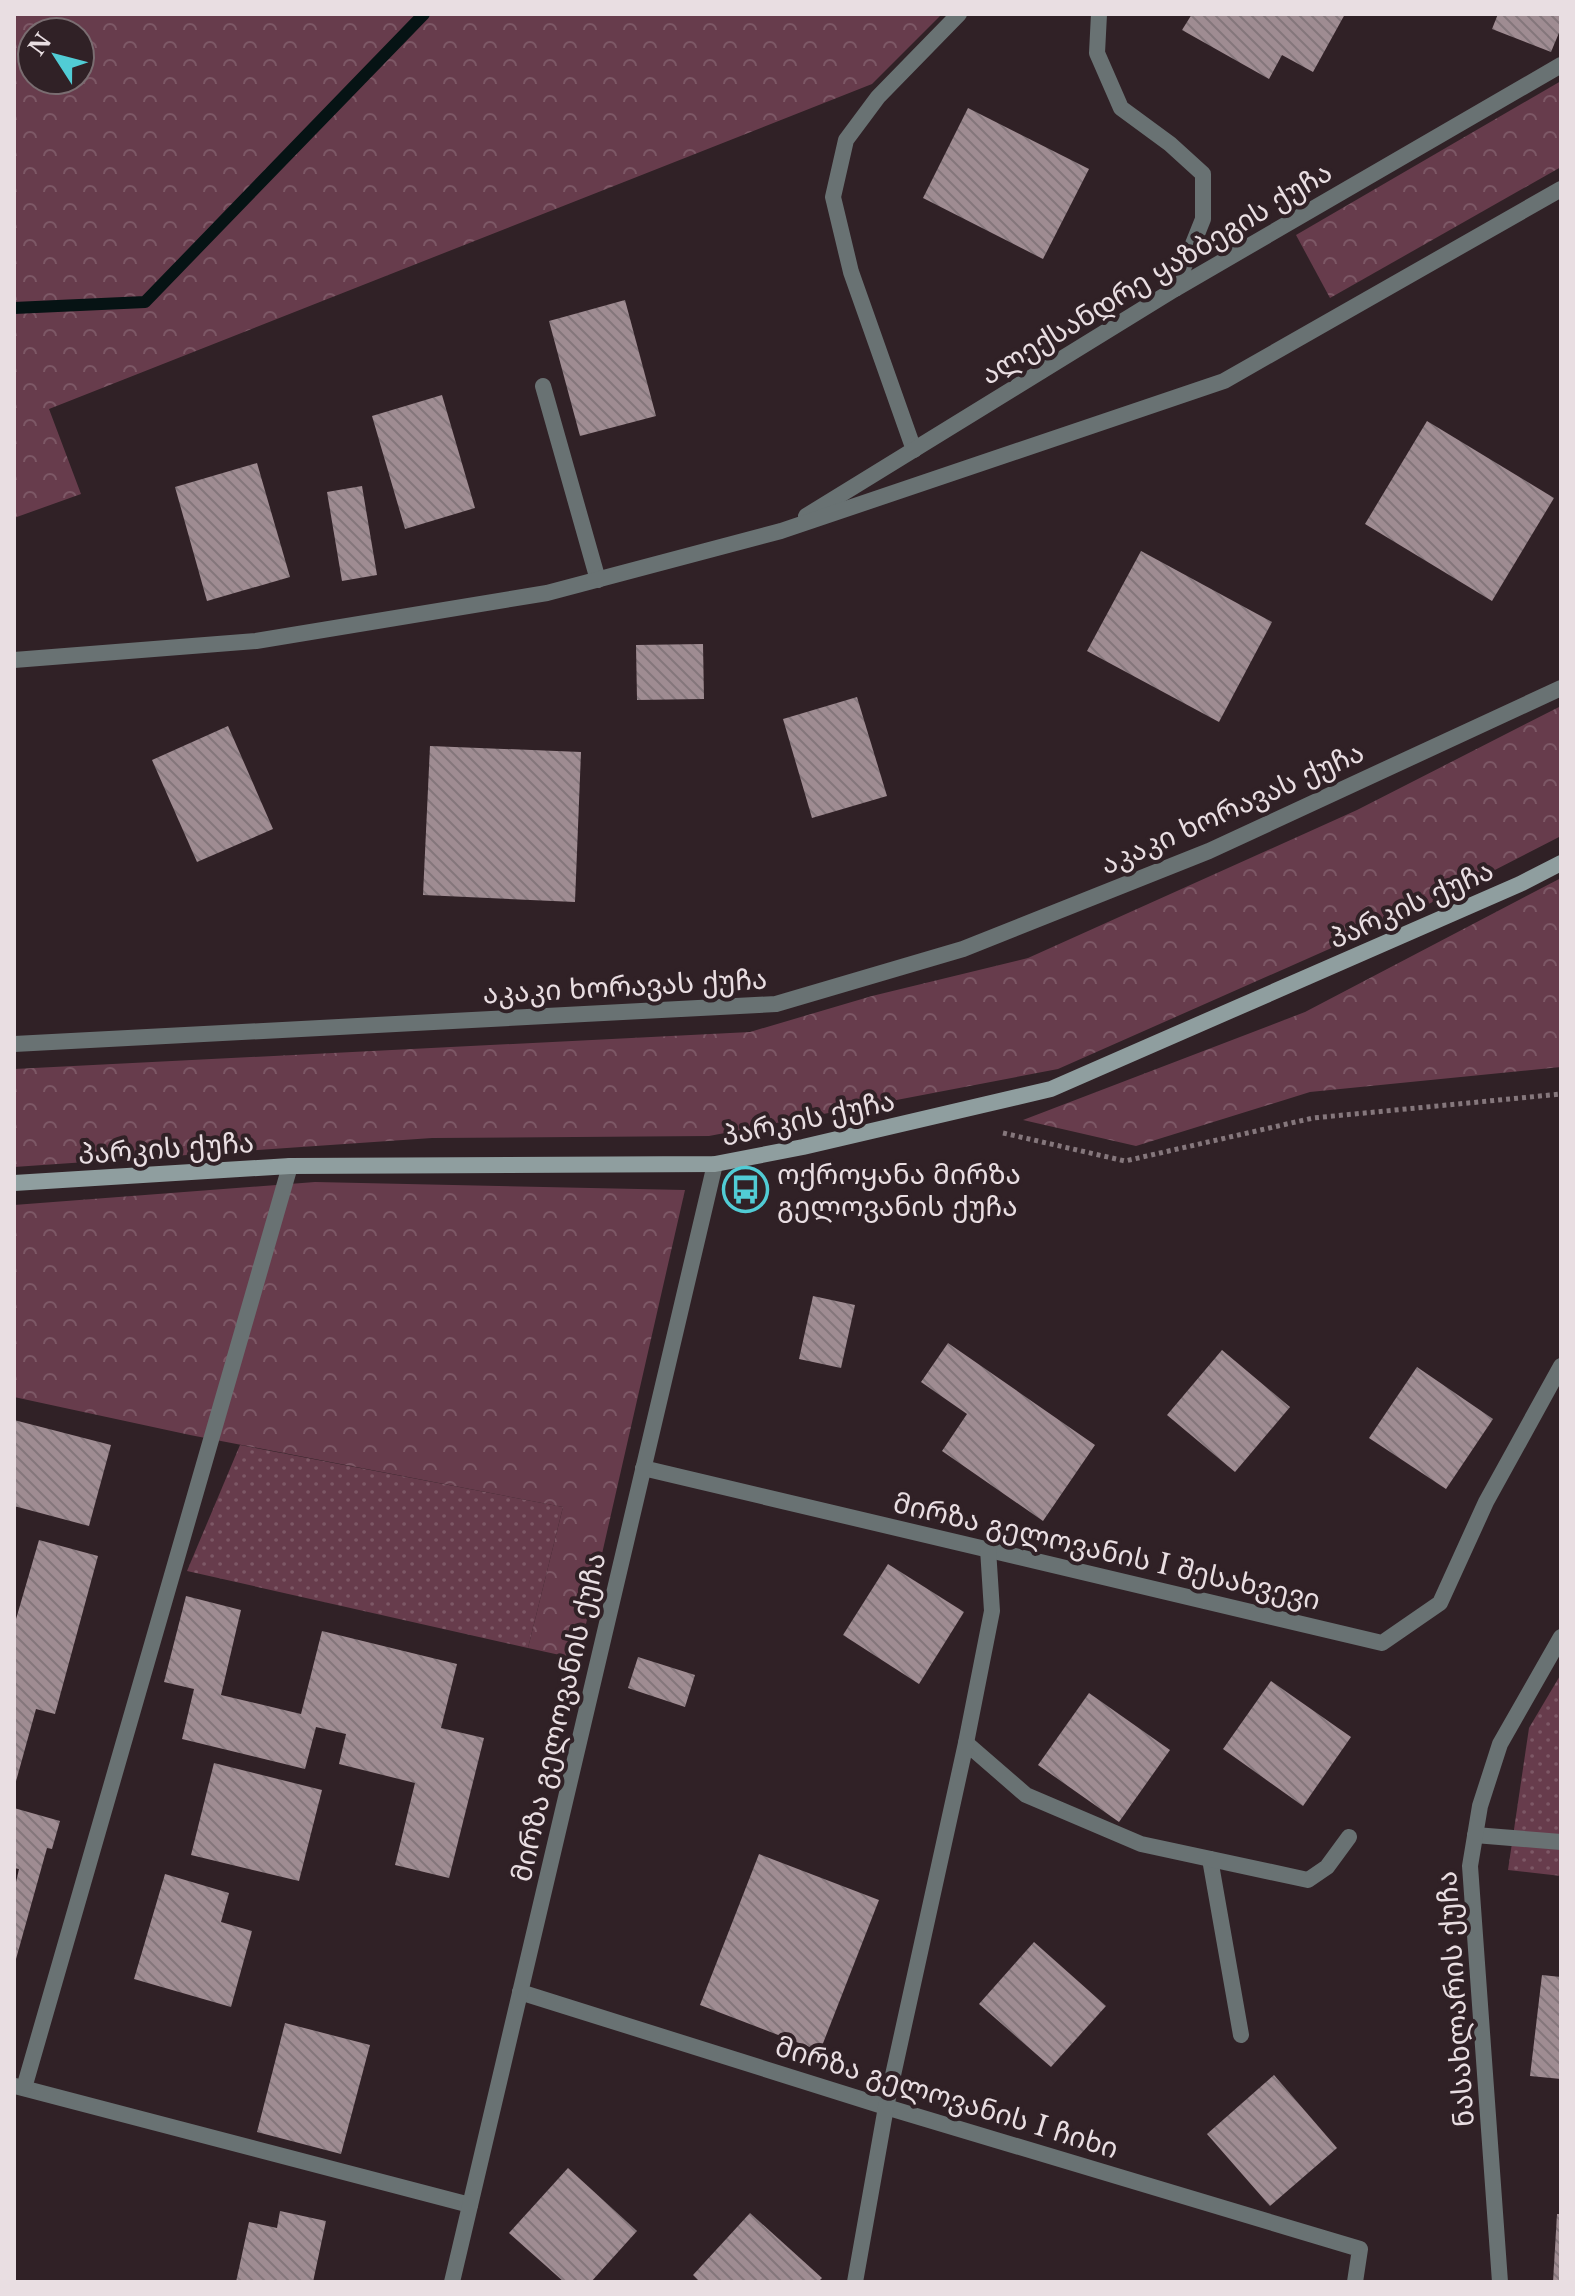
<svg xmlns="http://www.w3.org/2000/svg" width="1575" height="2296" viewBox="0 0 1575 2296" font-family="'Libre Baskerville','Noto Sans Georgian',serif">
<defs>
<pattern id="grass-dots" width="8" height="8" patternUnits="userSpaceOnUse" patternTransform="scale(2)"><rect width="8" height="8" fill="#673c4c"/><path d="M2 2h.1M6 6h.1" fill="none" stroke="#7d5866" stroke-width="1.8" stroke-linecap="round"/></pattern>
<pattern id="forest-crowns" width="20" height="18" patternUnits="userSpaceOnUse" patternTransform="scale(2)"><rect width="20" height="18" fill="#673c4c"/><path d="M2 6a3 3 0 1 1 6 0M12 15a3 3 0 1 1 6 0" fill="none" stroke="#7d5866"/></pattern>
<pattern id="building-back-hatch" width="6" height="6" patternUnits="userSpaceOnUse" patternTransform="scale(2)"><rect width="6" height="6" fill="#9f8c92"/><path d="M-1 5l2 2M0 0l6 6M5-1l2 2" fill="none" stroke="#84767b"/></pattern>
</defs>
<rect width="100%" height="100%" fill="#302126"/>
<!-- grass -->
<g fill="url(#grass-dots)">
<path d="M240,1445L563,1507L528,1648L187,1571Z"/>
<path d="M1561,1674V1876L1508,1870L1529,1728Z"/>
</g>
<!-- forest -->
<g fill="url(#forest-crowns)" fill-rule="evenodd">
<path d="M14,14H942L872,84L49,409L81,494L14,518ZM32,32H80V80H32Z"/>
<path d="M1561,81V167L1330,298L1296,235Z"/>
<path d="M1561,706V836L1415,911L1058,1069L709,1136L432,1138L14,1167V1069L750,1032L872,996L1028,958L1357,810Z"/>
<path d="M1561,878V1067L1310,1092L1136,1146L1023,1120L1305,1012Z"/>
<path d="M315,1182L685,1190L578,1659L528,1648L563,1507L190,1435L14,1397V1205Z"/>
</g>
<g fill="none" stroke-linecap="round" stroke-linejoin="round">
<!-- stream -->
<path stroke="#061314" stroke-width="12" d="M14,308L145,302L424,14"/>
</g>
<!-- building -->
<g fill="url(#building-back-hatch)">
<path d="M1192,14H1345L1313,72L1282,55L1269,79L1182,30Z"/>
<path d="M1498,14H1561V28L1551,52L1492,29Z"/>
<path d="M968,108L1089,169L1043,259L923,198Z"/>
<path d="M625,300L656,416L580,436L549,321Z"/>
<path d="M442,395L475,508L405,529L372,416Z"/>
<path d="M1427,421L1554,498L1492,601L1365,524Z"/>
<path d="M257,463L290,577L207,601L175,487Z"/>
<path d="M362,486L377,575L342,581L327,492Z"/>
<path d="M1141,551L1272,622L1219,722L1087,651Z"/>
<path d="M703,644L704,699L637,700L636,645Z"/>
<path d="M857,697L887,796L812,818L783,719Z"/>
<path d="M228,726L273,829L197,862L152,760Z"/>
<path d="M430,746L581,752L575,902L423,895Z"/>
<path d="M813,1296L855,1305L841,1368L799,1359Z"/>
<path d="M948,1343L1095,1445L1043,1521L942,1451L967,1414L921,1382Z"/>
<path d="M1222,1350L1290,1407L1235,1472L1167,1415Z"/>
<path d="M1417,1367L1493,1419L1446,1489L1369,1438Z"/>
<path d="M14,1420L111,1445L89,1526L14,1506Z"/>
<path d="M39,1540L98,1556L55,1714L36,1709L15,1785L14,1626Z"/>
<path d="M888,1564L964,1612L919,1684L843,1635Z"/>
<path d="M186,1596L241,1610L221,1695L301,1714L322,1631L457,1664L441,1728L484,1738L449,1878L395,1865L415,1783L339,1764L346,1734L316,1727L305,1769L182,1739L194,1689L164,1682Z"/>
<path d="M638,1657L695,1675L685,1707L628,1688Z"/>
<path d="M1271,1681L1351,1737L1303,1806L1223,1749Z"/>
<path d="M1089,1693L1170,1750L1119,1822L1038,1765Z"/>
<path d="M214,1763L322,1790L299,1881L191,1855Z"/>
<path d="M14,1808L60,1821L52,1849L47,1848L16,1959L14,1958V1891L19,1869L14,1868Z"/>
<path d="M759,1854L879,1900L820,2051L700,2005Z"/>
<path d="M165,1874L229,1893L221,1922L252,1931L231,2007L134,1979Z"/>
<path d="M1034,1942L1106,2006L1051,2067L979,2004Z"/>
<path d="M1542,1975L1561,1977V2079L1530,2076Z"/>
<path d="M285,2023L370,2045L341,2154L257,2132Z"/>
<path d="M1274,2075L1337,2148L1270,2206L1207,2134Z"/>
<path d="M568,2168L637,2231L591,2282H564L509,2233Z"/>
<path d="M280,2211L326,2221L313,2282H236L249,2222L277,2228Z"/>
<path d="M750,2213L822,2278L818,2282H700L693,2275Z"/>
<path d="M1557,2214H1561V2282H1553Z"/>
</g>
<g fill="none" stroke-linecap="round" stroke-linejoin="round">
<!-- path -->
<path stroke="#85777c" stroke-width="5" stroke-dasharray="4 4" stroke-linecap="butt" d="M1003,1133L1125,1161L1313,1118L1561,1094"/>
<!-- lane -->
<g stroke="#697273" stroke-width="16">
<path d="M1099,14L1097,53L1121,108L1170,144L1203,174V219L1175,289"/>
<path d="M543,386L598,580"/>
<path d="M1475,1835L1561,1842"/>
<path d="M1210,1859L1241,2035"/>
</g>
<!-- street -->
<g stroke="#697273" stroke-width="16">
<path d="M914,450L851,272L833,197L846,140L878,97L959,14"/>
<path d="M806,516L1175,289L1561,65"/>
<path d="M14,660L256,641L547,593L781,531L1224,381L1561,189"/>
<path d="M14,1044L776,1004L963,949L1209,851L1561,688"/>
<path d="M643,1468L1382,1643L1440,1603L1486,1502L1561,1366"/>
<path d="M966,1743L1026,1795L1141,1844L1308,1880L1327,1867L1349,1837"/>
<path d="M520,1992L886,2107L1360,2249L1355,2282"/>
<path d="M15,2086L470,2205"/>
<path d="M24,2088L290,1166"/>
<path d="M452,2282L715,1164"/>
<path d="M855,2282L886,2107L966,1743L992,1611L988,1549"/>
<path d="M1500,2282L1470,1866L1480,1806L1500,1744L1561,1637"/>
</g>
<!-- secondary -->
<path stroke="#8f9e9f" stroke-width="16" d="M14,1183L290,1166L715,1164L803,1147L1051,1089L1520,884L1561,863"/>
</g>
<!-- icons -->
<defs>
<symbol id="bus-ring" viewBox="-11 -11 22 22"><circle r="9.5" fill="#302126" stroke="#51ccd5" stroke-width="1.5"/><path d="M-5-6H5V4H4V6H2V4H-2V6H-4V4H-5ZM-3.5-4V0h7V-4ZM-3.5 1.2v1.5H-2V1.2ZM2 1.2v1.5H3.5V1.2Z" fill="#51ccd5"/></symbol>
</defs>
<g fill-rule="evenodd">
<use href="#bus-ring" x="720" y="1164" width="51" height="51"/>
</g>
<g text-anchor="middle" stroke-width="8" stroke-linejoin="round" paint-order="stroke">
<!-- street labels -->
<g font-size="28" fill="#e9dee2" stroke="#302126">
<text transform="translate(1156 273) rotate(-31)" y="10">ალექსანდრე ყაზბეგის ქუჩა</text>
<text transform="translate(1232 808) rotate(-24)" y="10">აკაკი ხორავას ქუჩა</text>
<text transform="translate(1411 904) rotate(-24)" y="10">პარკის ქუჩა</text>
<text transform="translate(625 986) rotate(-3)" y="10">აკაკი ხორავას ქუჩა</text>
<text transform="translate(808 1118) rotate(-12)" y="10">პარკის ქუჩა</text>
<text transform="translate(166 1148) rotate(-4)" y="10">პარკის ქუჩა</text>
<text transform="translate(1107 1551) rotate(13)" y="10">მირზა გელოვანის I შესახვევი</text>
<text transform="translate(558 1717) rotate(-77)" y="10">მირზა გელოვანის ქუჩა</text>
<text transform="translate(1455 1999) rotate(-94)" y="10">ნასახლარის ქუჩა</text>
<text transform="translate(947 2097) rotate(17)" y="10">მირზა გელოვანის I ჩიხი</text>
</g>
<!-- poi labels -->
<g font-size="28" fill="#e9dee2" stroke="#302126" text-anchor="start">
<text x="777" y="1184">ოქროყანა მირზა<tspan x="777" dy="32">გელოვანის ქუჩა</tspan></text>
</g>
</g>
<!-- border -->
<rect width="1575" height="2296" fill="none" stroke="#e9dee2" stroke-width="32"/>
<!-- north arrow -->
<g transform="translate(56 56) rotate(306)"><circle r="38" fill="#302126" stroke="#7a6d71" stroke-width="2"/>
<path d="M0-6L14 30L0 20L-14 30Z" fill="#51ccd5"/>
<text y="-12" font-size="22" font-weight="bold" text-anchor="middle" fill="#e9dee2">N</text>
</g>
</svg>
